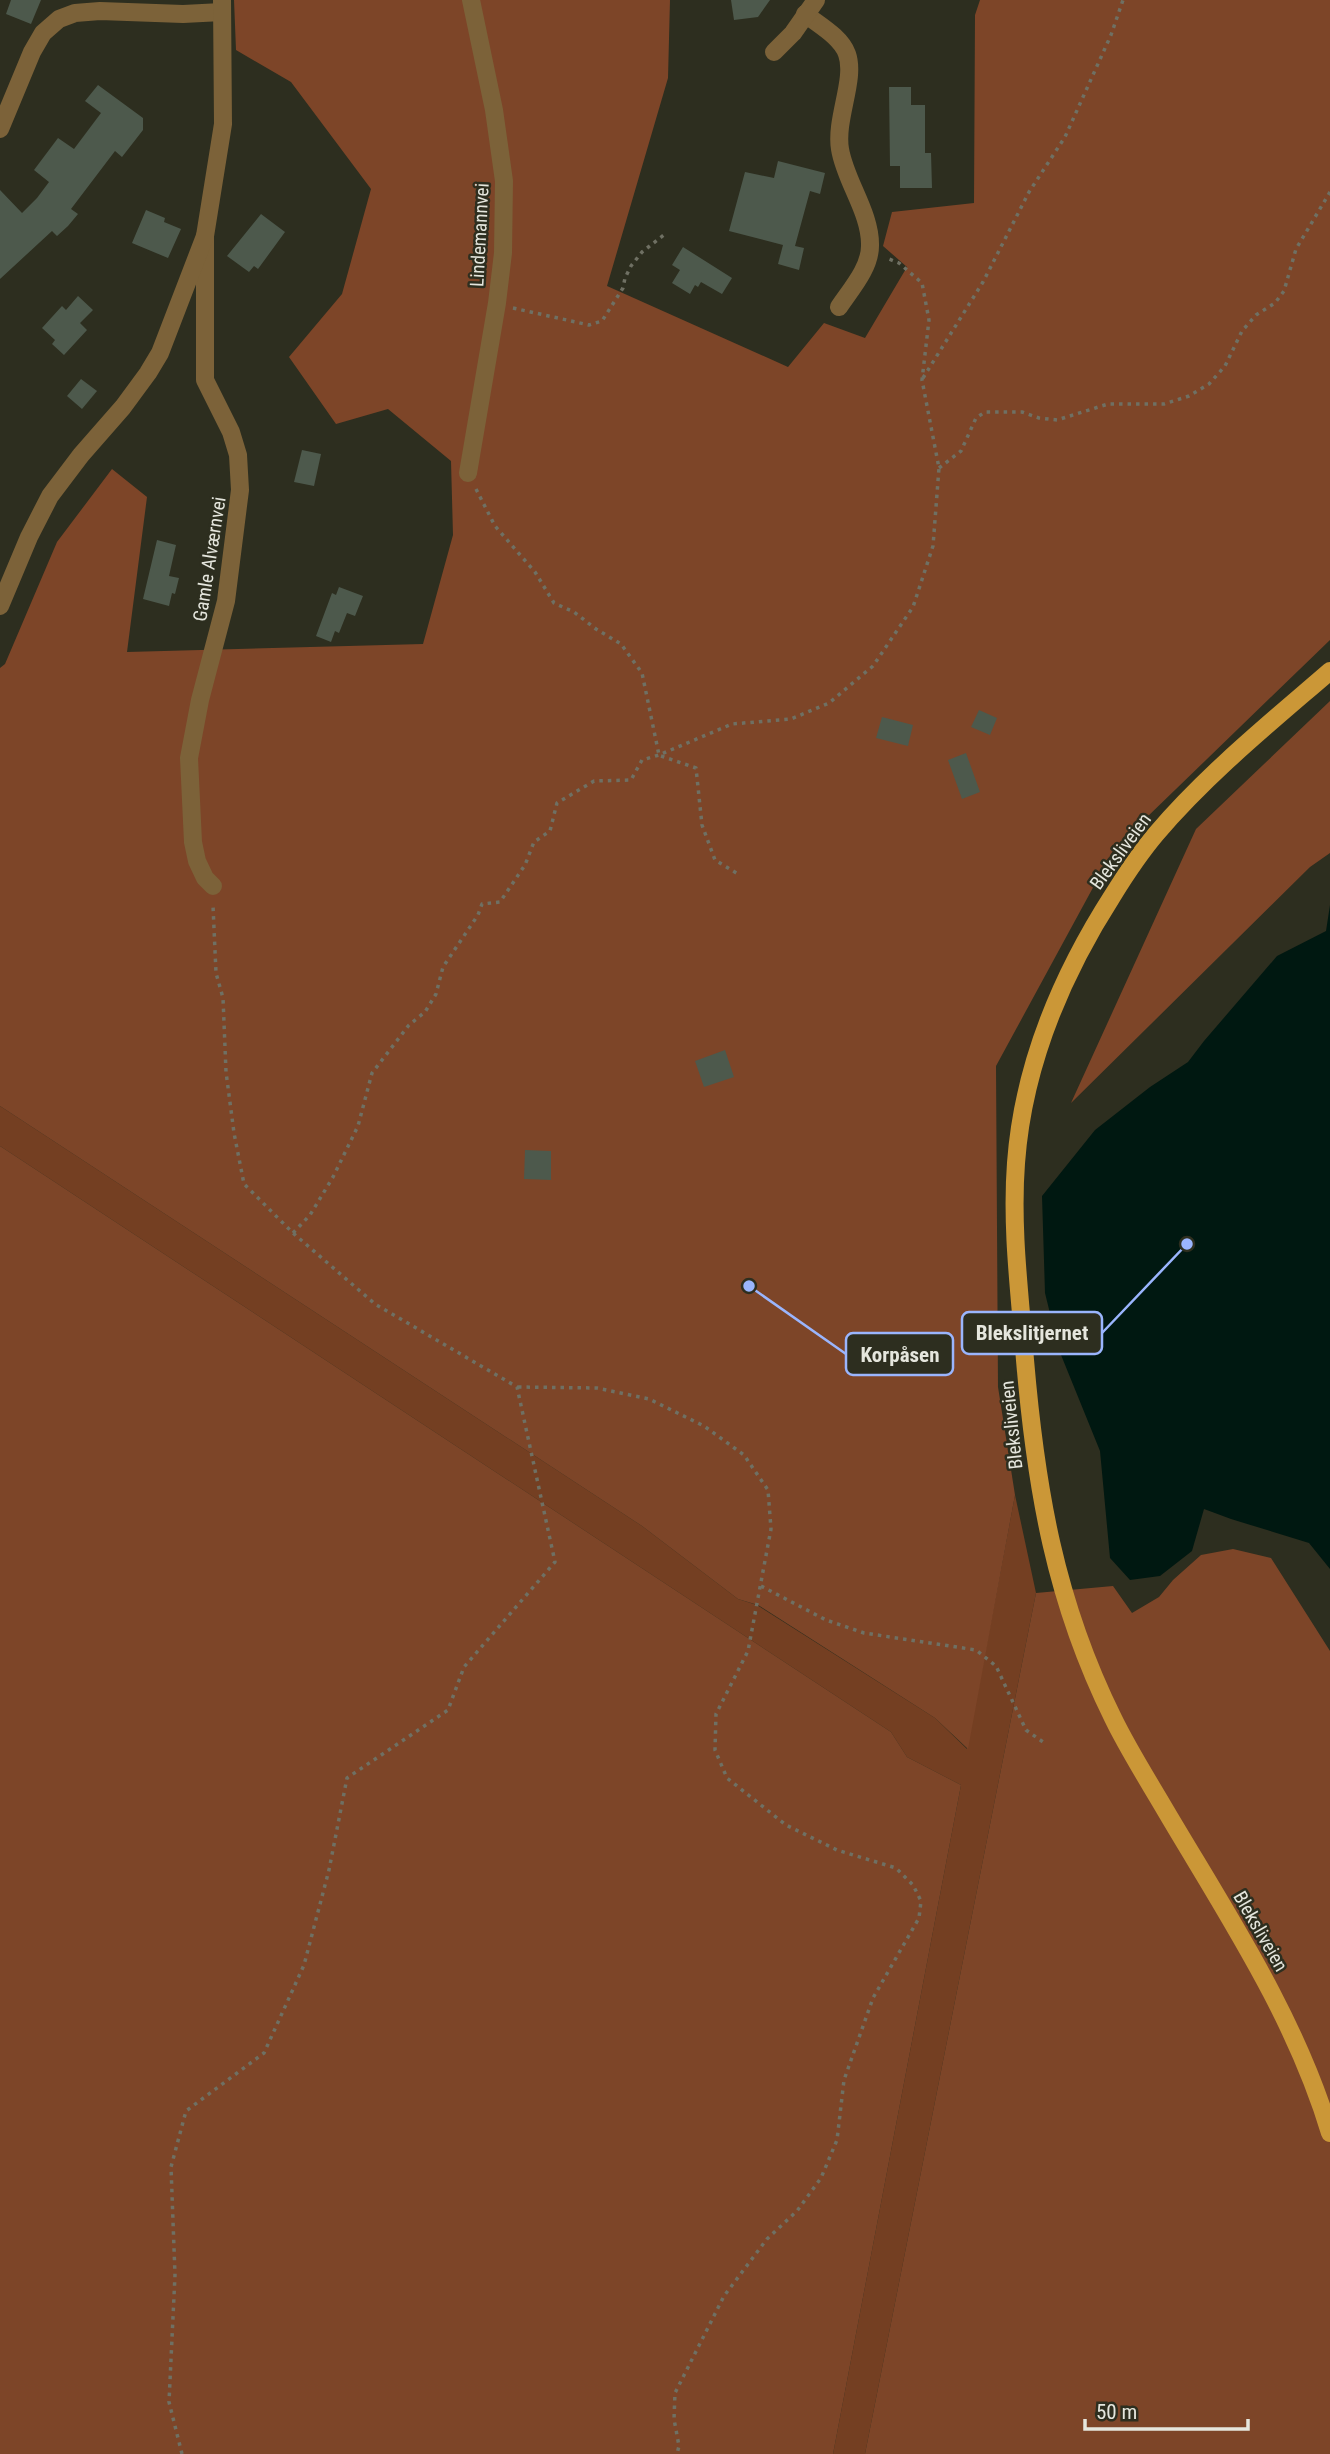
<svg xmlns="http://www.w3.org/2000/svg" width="1330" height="2454" viewBox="0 0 1330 2454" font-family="'Roboto Condensed',sans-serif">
<rect width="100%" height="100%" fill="#2d2e1f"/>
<!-- green -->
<path fill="#743f22" d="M0,1106L642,1526L738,1599L757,1605L935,1718L967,1749L1015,1495L1036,1593L865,2454H833L961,1785L907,1757L891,1732L0,1146Z"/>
<!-- forest -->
<g fill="#7d4528">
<path d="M234,0H670L668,78L607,286L788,367L824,323L865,338L907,267L883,246L892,212L974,203L975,15L980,0H1330V640L1114,849L996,1066L998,1387L1015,1495L968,1749L935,1718L758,1605L738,1599L642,1526L0,1106V668L5,664L57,542L112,469L147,497L127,652L423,644L453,535L451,461L388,409L336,424L289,357L342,294L371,189L291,82L236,50Z"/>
<path d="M1330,701V853L1310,867L1071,1103L1196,829Z"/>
<path d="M0,1146L891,1732L907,1757L961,1785L833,2454H0Z"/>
<path d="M1233,1549L1271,1558L1330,1651V2454H865L1036,1593L1113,1586L1132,1613L1159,1597L1173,1580L1201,1555Z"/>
</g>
<!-- water -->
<path fill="#001811" d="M1330,905V1569L1309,1543L1231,1519L1204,1509L1192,1551L1160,1576L1130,1580L1110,1558L1100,1451L1059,1350L1045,1293L1042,1196L1095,1130L1150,1087L1188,1062L1204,1041L1277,956L1326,931Z"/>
<!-- building -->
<g fill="#4d594c">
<path d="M11,0H41L31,24L6,14Z"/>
<path d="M731,0H770L758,17L734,20Z"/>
<path d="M98,85L143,118V130L122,157L115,151L71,209L78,214L68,226L57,236L52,231L0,279V190L22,213L37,198L49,182L34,170L58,138L74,149L101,113L85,101Z"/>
<path d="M889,87H911V105H925V153H931L932,188H900V166H890Z"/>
<path d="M778,161L825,173L820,194L810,191L795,246L804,248L799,270L778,264L783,245L729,231L745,172L774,178Z"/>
<path d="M146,210L165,218L164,222L181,229L168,258L132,243Z"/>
<path d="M261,214L285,232L258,269L254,266L249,272L227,256Z"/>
<path d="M683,247L732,278L722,294L701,282L698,287L695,285L690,294L672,283L680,270L672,265Z"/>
<path d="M78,296L93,310L80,323L87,330L64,355L52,344L55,340L42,328L62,306L66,310Z"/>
<path d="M81,379L97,391L82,409L67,396Z"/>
<path d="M302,450L321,454L314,486L294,482Z"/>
<path d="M157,540L176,545L169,576L179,578L175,594L172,593L169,606L143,599Z"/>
<path d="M339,587L363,596L355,616L347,613L339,633L335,631L331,642L316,636L332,593L336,595Z"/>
<path d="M979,710L997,718L990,735L971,727Z"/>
<path d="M882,717L913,725L908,746L876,738Z"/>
<path d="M966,753L980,792L962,799L948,760Z"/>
<path d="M725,1050L734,1077L704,1087L695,1061Z"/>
<path d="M525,1150L551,1151V1180L524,1179Z"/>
</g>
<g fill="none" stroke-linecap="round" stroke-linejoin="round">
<!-- path -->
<g stroke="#6f7063" stroke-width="3.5" stroke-dasharray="3.5 5" stroke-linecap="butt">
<path d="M513,308L589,325L602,321L623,288L625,278L631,266L642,252L665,234"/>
<path d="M923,378L983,282L1029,192L1065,137L1111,35L1123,0"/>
<path d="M939,468L961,451L976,418L985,412H1022L1039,418L1057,420L1108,404H1164L1189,396L1209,384L1225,366L1242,331L1256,315L1275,303L1284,291L1296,249L1330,192"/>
<path d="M476,489L495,526L535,572L554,603L574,612L596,629L621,644L642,673L659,755"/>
<path d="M661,756L696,768L702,825L715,860L738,874"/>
<path d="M293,1233L310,1215L333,1177L358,1126L372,1073L409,1025L425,1012L436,994L443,967L478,915L482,904L500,902L525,865L534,842L550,831L557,803L594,781L631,780L642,760L659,755L732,724L791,719L829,703L873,666L913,607L933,546L939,468L922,380L929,320L922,283L899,263L889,259"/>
<path d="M518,1387L597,1388L649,1399L704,1426L744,1455L768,1490L771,1529L748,1651L716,1714L715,1750L727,1778L786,1825L837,1850L896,1868L913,1885L921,1901L919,1918L873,1998L844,2080L837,2140L821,2178L797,2211L767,2239L724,2296L675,2393L674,2419L679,2446L677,2454"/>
<path d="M761,1586L826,1620L864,1633L976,1650L996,1666L1026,1730L1046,1744"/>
<path d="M182,2454L169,2402L175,2275L171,2167L186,2111L264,2053L304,1965L329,1870L347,1778L448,1710L464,1667L555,1562L517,1387L375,1304L293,1233L244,1184L234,1133L226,1072L223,998L216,973L213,906"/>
</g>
<!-- minor -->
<g stroke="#7c6239" stroke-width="18">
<path d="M805,14C819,25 841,37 847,54C856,79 835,119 840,149C845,181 871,213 870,246C870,268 851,289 839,307"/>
<path d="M774,52L793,33L816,0"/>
<path d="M0,129L32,52L43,33L59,19L75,13L100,11L183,14L222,12"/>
<path d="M205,236V380L231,432L238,455L240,490L226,601L200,700L189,758L193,842L197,861L205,878L213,886"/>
<path d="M468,473L497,303L503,253L504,181L494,110L471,0"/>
<path d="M0,606L29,537L50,496L81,455L123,407L148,373L160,353L205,236L223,124L222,0"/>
</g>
<!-- major -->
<path stroke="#cb9737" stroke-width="18" d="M1330,671C1271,722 1207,774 1156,834C1140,853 1126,874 1113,895C1061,976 1023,1066 1016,1163C1011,1229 1020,1295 1025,1360C1036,1489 1055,1601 1113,1718C1130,1753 1151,1785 1170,1818C1230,1919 1296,2019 1330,2133"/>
</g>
<g text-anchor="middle" stroke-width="5" stroke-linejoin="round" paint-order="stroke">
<!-- street labels -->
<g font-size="19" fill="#e5e6dd" stroke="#2d2e1f">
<text transform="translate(479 235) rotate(-87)" y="7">Lindemannvei</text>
<text transform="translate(209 559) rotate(-81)" y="7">Gamle Alværnvei</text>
<text transform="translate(1120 851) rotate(-54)" y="7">Bleksliveien</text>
<text transform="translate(1011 1425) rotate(-96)" y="7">Bleksliveien</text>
<text transform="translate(1261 1931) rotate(60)" y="7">Bleksliveien</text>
</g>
</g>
<!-- callouts -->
<path fill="none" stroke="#9ab5fd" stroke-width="2.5" d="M1187 1244L1102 1333M749 1286L846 1354"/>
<g fill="#9ab5fd" stroke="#2d2e1f" stroke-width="2.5">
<circle cx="1187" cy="1244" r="7"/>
<circle cx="749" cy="1286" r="7"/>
</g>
<g fill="#2d2e1f" stroke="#9ab5fd" stroke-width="2.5">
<rect x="962" y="1312" width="140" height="42" rx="7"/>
<rect x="846" y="1333" width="107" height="42" rx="7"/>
</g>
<g font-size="21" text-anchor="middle" font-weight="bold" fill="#e5e6dd">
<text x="1032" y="1340">Blekslitjernet</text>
<text x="900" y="1362">Korpåsen</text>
</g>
<!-- scale -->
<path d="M1085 2419v10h163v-10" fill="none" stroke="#e5e6dd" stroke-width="3.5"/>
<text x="1096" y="2419" font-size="21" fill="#e5e6dd" stroke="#2d2e1f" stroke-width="5" paint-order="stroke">50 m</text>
</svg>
